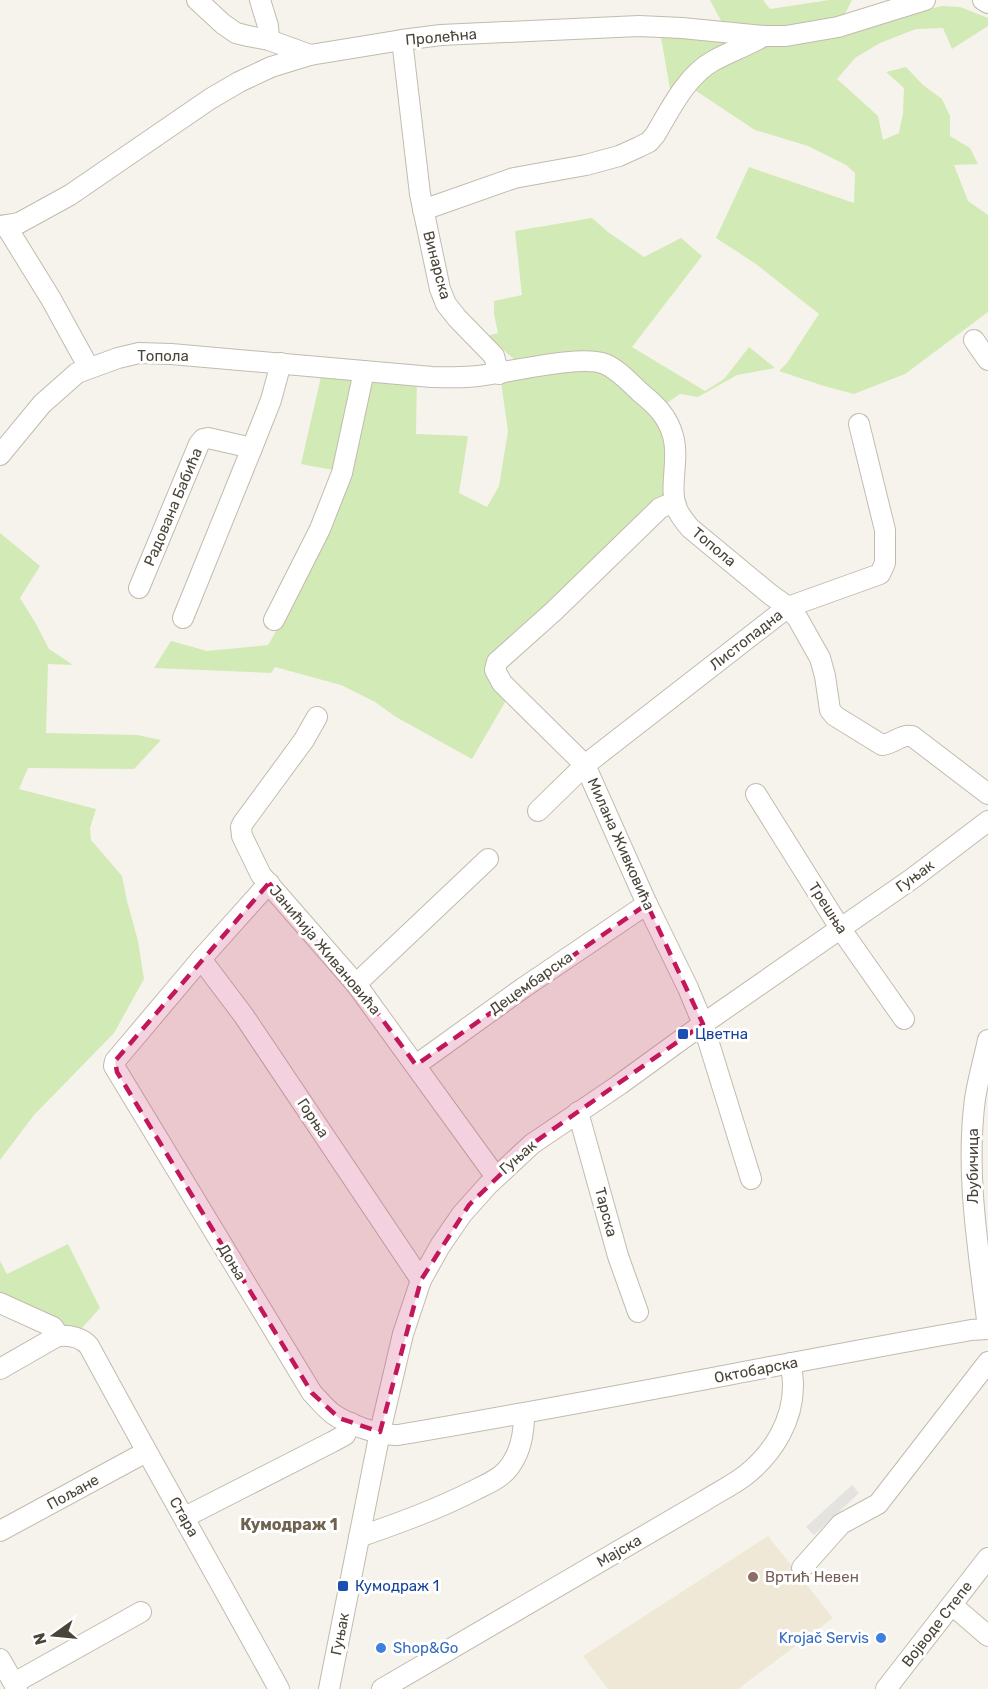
<svg xmlns="http://www.w3.org/2000/svg" width="988" height="1689" viewBox="0 0 988 1689" font-family="Rubik,sans-serif">
<rect width="100%" height="100%" fill="#f6f3ec"/>
<!-- education -->
<path fill="#efe8d6" d="M768,1536L833,1618L738,1689H608L583,1656Z"/>
<!-- green -->
<g fill="#d2eab5">
<path d="M710,0H763L770,9L829,0H852L838,27L943,6L960,7L988,18V26L952,49L943,28L916,29L880,43L855,58L837,79L878,116L883,140L899,133L903,113L904,88L886,72L906,67L923,85L942,99L950,116V136L970,148L978,164L954,165L968,201L988,215V312L905,374L854,394L824,386L779,371L787,363L819,314L756,264L716,238L749,167L854,203L855,173L846,165L808,146L755,130L687,85L673,106L659,26L727,32Z"/>
<path d="M592,218L608,232L644,257L681,238L702,256L632,347L705,391L724,379L749,347L775,368L737,375L698,397L680,394L667,403L646,389L620,363L515,360L487,336L498,333L494,314V301L522,295L515,231Z"/>
<path d="M323,368L417,376L416,434L468,436L459,493L487,507L499,486L508,431L501,382L551,372L589,368L611,377L658,420L671,460L666,488L663,495L496,674L508,697L472,759L396,717L375,702L341,685L275,667L271,673L154,668L171,641L207,651L268,645L281,623L349,473L301,464Z"/>
<path d="M0,533L40,566L20,598L36,624L49,649L73,665L48,664L46,733L137,735L161,740L134,769L28,768L19,789L96,809L90,828L91,840L122,876L127,901L138,941L144,979L114,1033L34,1115L0,1160Z"/>
<path d="M68,1244L100,1308L82,1328L68,1332L0,1301V1261L7,1274Z"/>
</g>
<!-- parking -->
<path fill="#e5e3e0" d="M852,1485L859,1493L814,1535L806,1527Z"/>
<g fill="none" stroke-linecap="round" stroke-linejoin="round">
<defs>
<g id="minor">
<path d="M197,0L223,24L236,33L248,36L269,40L310,55"/>
<path d="M260,0L268,26L269,40"/>
<path d="M983,0L988,3"/>
<path d="M402,40L420,194L440,289L446,304L457,318L494,356L499,374"/>
<path d="M423,210L514,178L586,165L619,156L639,147L649,142L655,135C670,110 686,76 713,61C729,52 747,46 764,36"/>
<path d="M0,226L19,223L70,195L210,99L239,82L271,67L310,55L402,40L441,35L639,26L682,28L764,36H786L838,27L925,0"/>
<path d="M6,226L51,299L89,368"/>
<path d="M974,340L988,360"/>
<path d="M0,455L42,404L77,373L118,358L139,353L171,354L432,377C448,377 463,378 478,376C507,373 581,354 605,364C619,370 630,383 641,393C656,405 668,417 673,436C680,460 668,488 677,509C680,516 685,522 690,528L771,595L788,607L798,619L820,658L825,676L830,710L835,716L882,745C893,744 901,734 912,736L988,794"/>
<path d="M676,505H667L660,508L554,611L497,662L495,670L502,683L585,765L647,904L688,988L703,1024L751,1179"/>
<path d="M139,588L199,444L203,439L208,438L252,448"/>
<path d="M183,618L252,448L271,400L281,363"/>
<path d="M274,620L320,529L342,473L364,371"/>
<path d="M317,717L304,740L243,823L241,827L242,836L261,875L356,984L496,1177"/>
<path d="M756,794L840,928L904,1019"/>
<path d="M538,811L585,765L788,607L880,574L885,563V530L859,424"/>
<path d="M269,883L201,959L115,1061L114,1066L312,1393C319,1400 325,1408 333,1414C347,1424 380,1436 398,1435C589,1403 779,1364 971,1330L988,1329"/>
<path d="M201,959L244,1016L421,1280"/>
<path d="M356,984L488,859"/>
<path d="M988,1040C984,1059 978,1079 975,1099C965,1175 979,1252 988,1328"/>
<path d="M416,1065L523,988L647,904"/>
<path d="M578,1112L618,1256L638,1312"/>
<path d="M0,1303L53,1327L59,1336C70,1335 82,1338 89,1346C151,1461 216,1574 279,1689"/>
<path d="M0,1369L54,1338L59,1336"/>
<path d="M185,1517L332,1442L345,1435L351,1423"/>
<path d="M0,1531L146,1452"/>
<path d="M359,1537C399,1523 438,1509 475,1490C489,1483 504,1477 512,1463C522,1448 524,1431 524,1414"/>
<path d="M802,1568L841,1524L878,1504L988,1362"/>
<path d="M952,1605L988,1636"/>
<path d="M0,1659L17,1689"/>
<path d="M14,1683L141,1612"/>
<path d="M329,1689L380,1432L403,1334L421,1280L440,1246L462,1214L488,1185L532,1144L619,1085L703,1024L913,878L988,821"/>
<path d="M382,1689L704,1501C718,1492 735,1484 747,1474C773,1453 793,1421 793,1386C793,1379 792,1371 791,1363"/>
<path d="M886,1689L988,1558"/>
</g>
</defs>
<!-- minor casing -->
<use href="#minor" stroke="#c2bbae" stroke-width="22"/>
<!-- minor -->
<use href="#minor" stroke="#fff" stroke-width="20"/>
</g>
<!-- marked area -->
<path fill="#c2185b" fill-opacity="0.2" stroke="#c2185b" stroke-width="4.5" stroke-dasharray="12 8" stroke-linejoin="round" d="M269,883L356,984L416,1065L647,904L703,1024L532,1144L469,1205L421,1280L380,1432L339,1418L312,1393L117,1072L115,1061Z"/>
<!-- markers -->
<g fill="#1a4fb4" stroke="#fff" stroke-width="2">
<rect x="677" y="1028" width="12" height="12" rx="3"/>
<rect x="337" y="1580" width="12" height="12" rx="3"/>
</g>
<circle fill="#8d6e63" stroke="#fff" stroke-width="2" cx="753" cy="1577" r="6"/>
<g fill="#3f7fe0" stroke="#fff" stroke-width="2">
<circle cx="881" cy="1638" r="6"/>
<circle cx="381" cy="1648" r="6"/>
</g>
<g text-anchor="middle" stroke-width="6" stroke-linejoin="round" paint-order="stroke">
<!-- street labels -->
<g font-size="15" fill="#4b4439" stroke="#fff">
<text transform="translate(441 37) rotate(-5)" y="5">Пролећна</text>
<text transform="translate(437 265) rotate(75)" y="5">Винарска</text>
<text x="163" y="361">Топола</text>
<text transform="translate(173 507) rotate(-67)" y="5">Радована Бабића</text>
<text transform="translate(714 547) rotate(40)" y="5">Топола</text>
<text transform="translate(746 640) rotate(-38)" y="5">Листопадна</text>
<text transform="translate(621 844) rotate(66)" y="5">Милана Живковића</text>
<text transform="translate(915 876) rotate(-36)" y="5">Гуњак</text>
<text transform="translate(828 908) rotate(57)" y="5">Трешња</text>
<text transform="translate(325 950) rotate(50)" y="5">Јанићија Живановића</text>
<text transform="translate(531 983) rotate(-35)" y="5">Децембарска</text>
<text transform="translate(313 1118) rotate(56)" y="5">Горња</text>
<text transform="translate(518 1157) rotate(-41)" y="5">Гуњак</text>
<text transform="translate(973 1166) rotate(-90)" y="5">Љубичица</text>
<text transform="translate(606 1212) rotate(75)" y="5">Тарска</text>
<text transform="translate(232 1262) rotate(59)" y="5">Доња</text>
<text transform="translate(756 1370) rotate(-11)" y="5">Октобарска</text>
<text transform="translate(73 1492) rotate(-29)" y="5">Пољане</text>
<text transform="translate(184 1517) rotate(60)" y="5">Стара</text>
<text transform="translate(619 1551) rotate(-30)" y="5">Мајска</text>
<text transform="translate(937 1624) rotate(-52)" y="5">Војводе Степе</text>
<text transform="translate(340 1634) rotate(-79)" y="5">Гуњак</text>
</g>
<!-- transit labels -->
<g font-size="15" fill="#164399" stroke="#fff" text-anchor="start">
<text x="695" y="1039">Цветна</text>
<text x="355" y="1591">Кумодраж 1</text>
</g>
<!-- education labels -->
<g font-size="15" fill="#785e54" stroke="#fff" text-anchor="start">
<text x="765" y="1582">Вртић Невен</text>
</g>
<!-- shop labels -->
<g font-size="15" fill="#366cbe" stroke="#fff" text-anchor="end">
<text x="869" y="1643">Krojač Servis</text>
<text x="393" y="1653" text-anchor="start">Shop&amp;Go</text>
</g>
<!-- neighbourhood labels -->
<g font-size="16" font-weight="bold" fill="#6e6250" stroke="#fff">
<text x="289" y="1530">Кумодраж 1</text>
</g>
</g>
<!-- north arrow -->
<g transform="translate(54 1635) rotate(255)" stroke="#ffffff" stroke-width="4.5" paint-order="stroke">
<path d="M0-4.5L10 22L0 15L-10 22Z" fill="#4b4439"/>
<text y="-9" font-size="16" font-weight="bold" text-anchor="middle" fill="#4b4439">N</text>
</g>
</svg>
